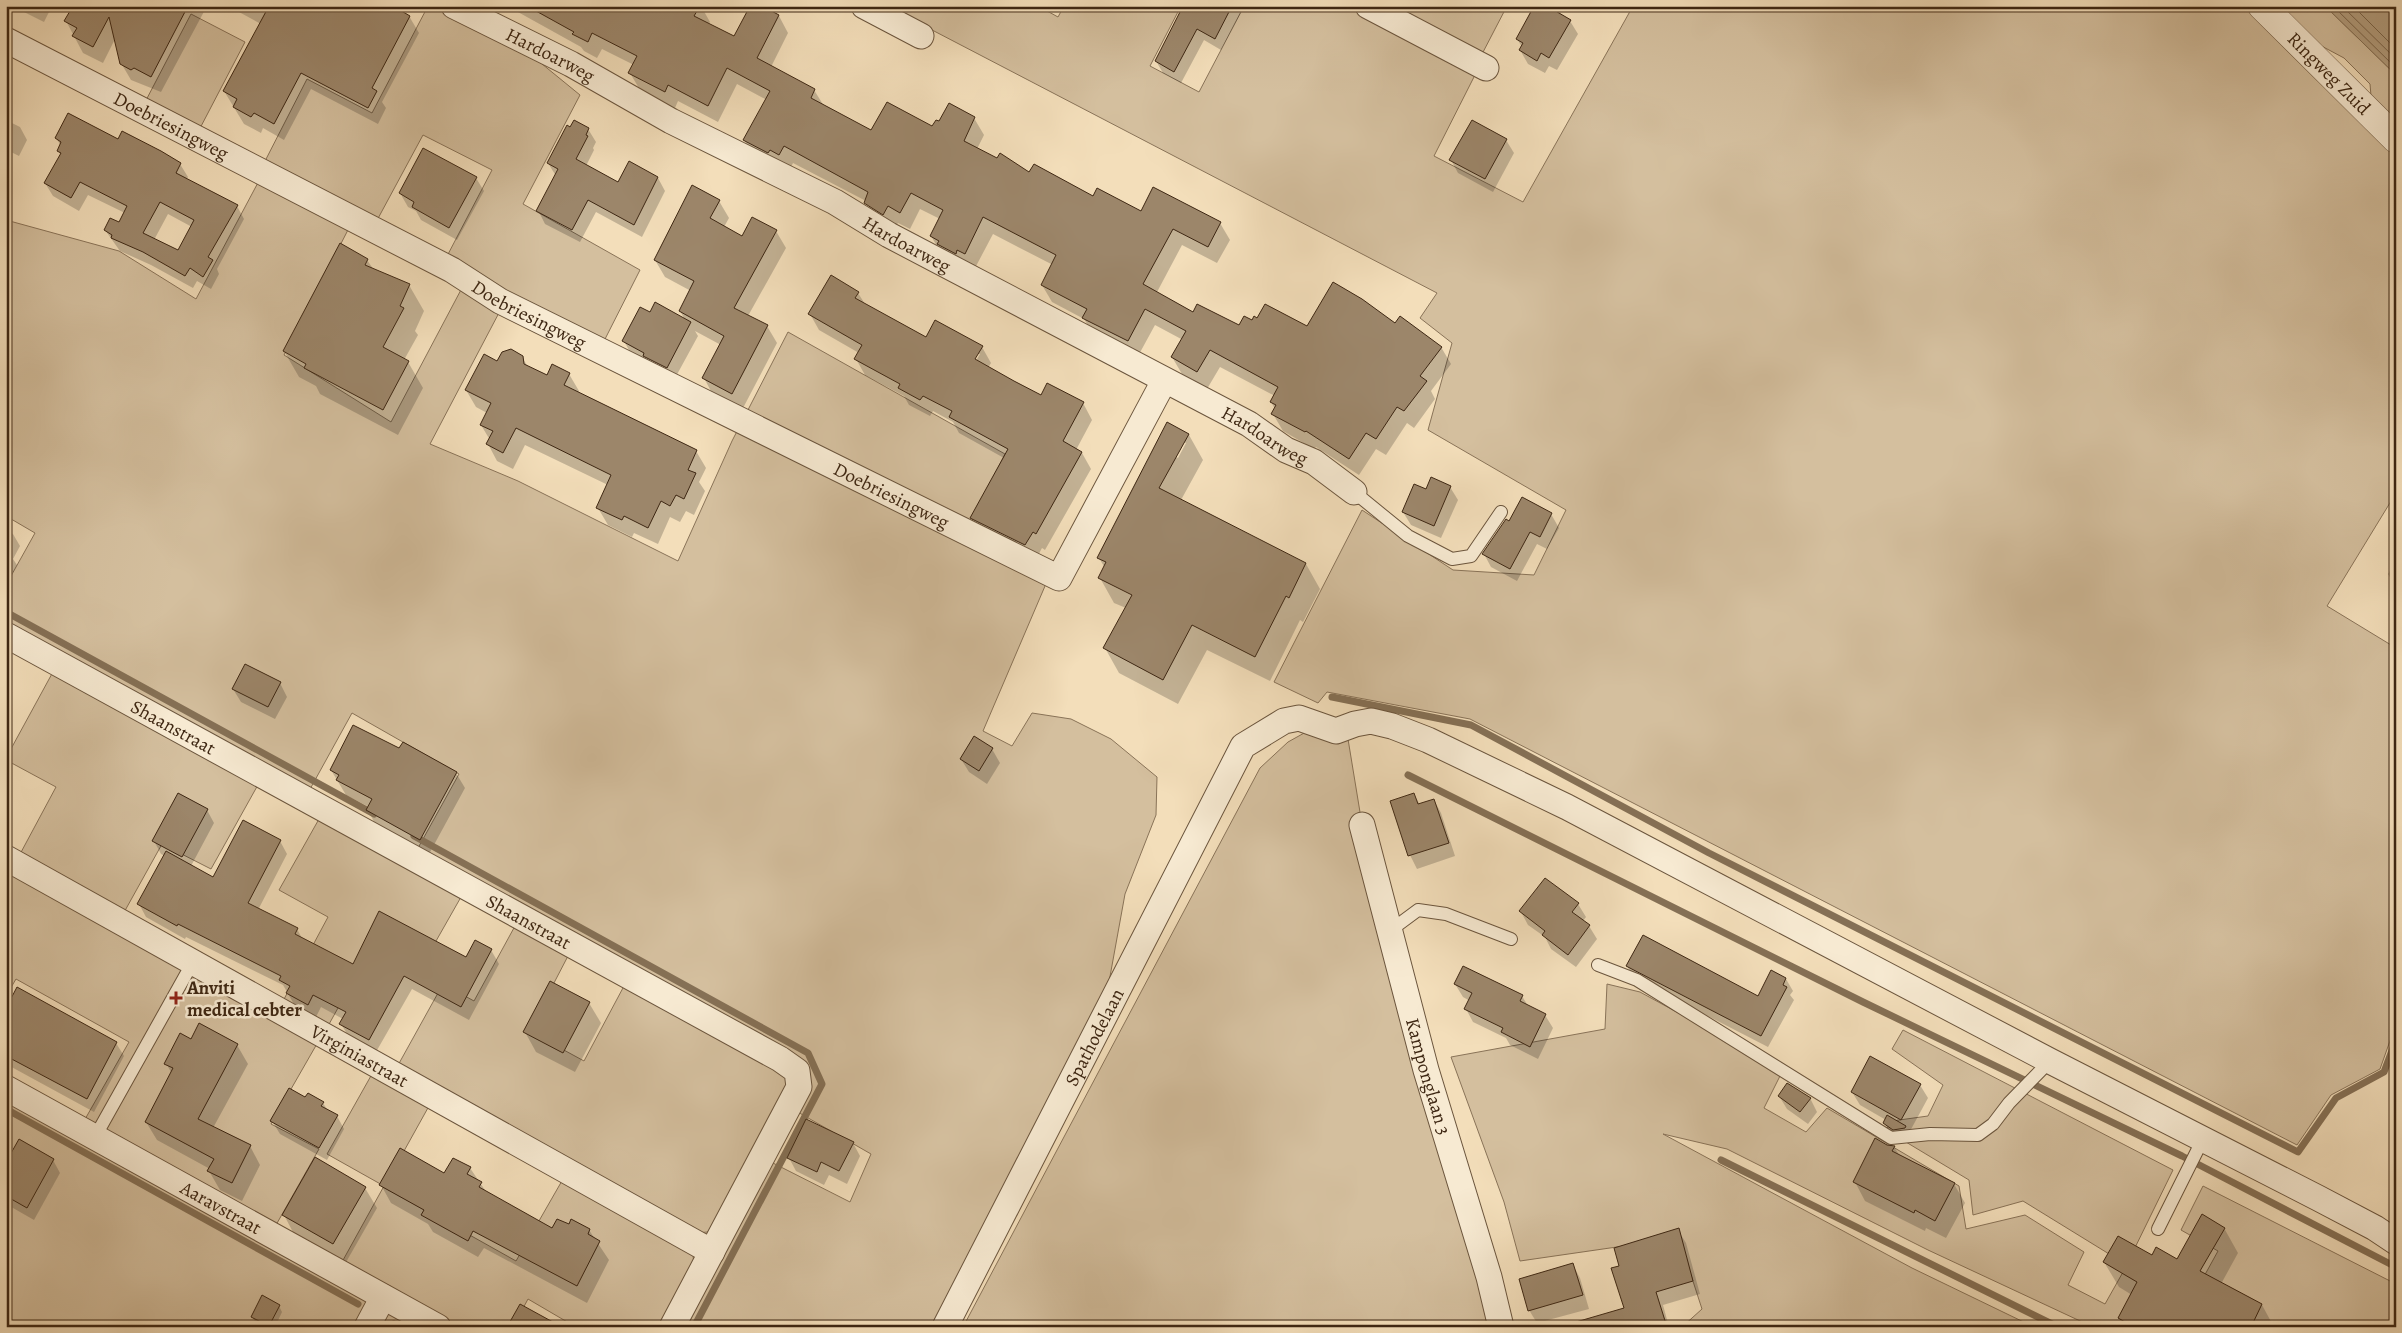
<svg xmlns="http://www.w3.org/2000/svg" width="2402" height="1333" viewBox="0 0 2402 1333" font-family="Alegreya,serif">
<rect width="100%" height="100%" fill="#f3deba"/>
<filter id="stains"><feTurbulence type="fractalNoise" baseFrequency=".004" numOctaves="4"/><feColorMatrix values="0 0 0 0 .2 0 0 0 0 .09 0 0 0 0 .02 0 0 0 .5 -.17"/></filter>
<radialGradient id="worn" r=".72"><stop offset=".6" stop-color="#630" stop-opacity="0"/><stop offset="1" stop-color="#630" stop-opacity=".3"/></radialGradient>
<!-- green -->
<g fill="#d4bf9e" stroke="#897358">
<path d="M428,6H436L507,42L520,46L580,95L523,204L640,270L601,347L445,260L492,170L423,135L375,224L263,165L307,79L372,113Z"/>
<path d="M886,6H1038L1058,17L1064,6H1181L1150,66L1199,92L1244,6H1352L1476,73L1434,156L1523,202L1633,6H2245L2396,155V493L2327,606L2396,648V1024L2380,1069L2331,1095L2297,1145L1470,719L1327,692L1318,703L1274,682L1362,510L1453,570L1534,575L1566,510L1428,430L1452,343L1420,318L1437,293Z"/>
<path d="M1385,6H1507L1481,56Z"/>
<path d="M2279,6H2325L2396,75V121L2371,96L2370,84L2344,58L2314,42Z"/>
<path d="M191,14L245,42L197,134L143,106Z"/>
<path d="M261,177L351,224L284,355L391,422L463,286L501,309L430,444L518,481L678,561L732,441L788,332L1005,454L971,523L1054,565L983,731L1012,746L1032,713L1071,719L1111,739L1157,777L1156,815L1125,894L1103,1015L940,1327H682L769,1161L850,1202L871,1154L796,1111L807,1079L418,848L459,774L352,713L309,791L6,623V585L35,533L6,516V220L119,251L196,299Z"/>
<path d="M54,670L259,783L211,869L162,844L122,916L19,856L56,787L6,760V758Z"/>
<path d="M1306,732L1348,739L1369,867L1498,1327H963L1260,768L1288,742Z"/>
<path d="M319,819L461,897L419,971L373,945L328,1026L283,1001L328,917L279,890Z"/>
<path d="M6,868L318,1042L271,1124L319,1149L276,1225L84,1121L129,1042L16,979L6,996Z"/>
<path d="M515,926L568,956L529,1031L584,1061L624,986L781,1068L787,1080V1094L708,1232L694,1233L397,1067L443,984L474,1001Z"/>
<path d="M1607,984L1640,992L1783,1070L1764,1108L1806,1132L1827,1108L1959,1186L1966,1229L2025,1215L2084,1252L2068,1285L2105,1304L2127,1265L2023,1201L1973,1215L1969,1180L1886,1130L1892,1121L1928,1116L1943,1085L1892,1049L1903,1030L2173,1170L2127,1264L2191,1300L2218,1251L2181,1230L2203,1186L2396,1284V1327H2093L1928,1250L1727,1149L1663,1134L1912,1268L2034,1327H1682L1702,1309L1679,1238L1520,1261L1504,1202L1451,1057L1605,1029Z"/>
<path d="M372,1074L429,1106L384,1187L516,1261L563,1179L693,1255L694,1265L660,1327H567L569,1323L528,1299L513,1327H460L342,1262L384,1186L327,1154Z"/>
<path d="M6,1098L419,1327H6Z"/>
</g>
<!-- water -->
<path fill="#b5a081" stroke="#857055" d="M2325,6H2396V75Z"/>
<!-- shadow -->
<g fill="#0003" fill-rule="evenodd">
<path d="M12,6H52L44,22Z"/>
<path d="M74,6H207L161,92L131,80L121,63L115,39L103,63L83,53L66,21Z"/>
<path d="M228,6H390L409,16L419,33L382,102L386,108L378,124L311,89L284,140L263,128L261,133L244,124L224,91L261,24Z"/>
<path d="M507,6H701L710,22L708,25L734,38L760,6L779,16L788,33L771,67L814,90L824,106L872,132L933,128L974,118L984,135L977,149L1030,174L1094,198L1141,212L1220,223L1230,240L1217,263L1182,245L1156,294L1194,313L1239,327L1253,322L1308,328L1395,325L1441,347L1451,364L1431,391L1435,399L1414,428L1407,423L1386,455L1376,449L1359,475L1316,447L1314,449L1283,431L1273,414L1275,409L1271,402L1275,396L1220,367L1207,389L1182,374L1172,357L1183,340L1155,325L1137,358L1094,335L1084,319L1052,302L1042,285L1053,265L993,234L974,270L941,253L931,236L940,219L920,209L910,229L898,223L893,231L875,220L866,201L793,163L789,171L754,157L744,140L767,100L737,84L718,122L678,101L675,108L640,90L630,73L634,65L602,49L597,58L584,51L581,47Z"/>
<path d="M1185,6H1239L1242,11L1221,50L1204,40L1181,83L1163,73L1156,61Z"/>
<path d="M1536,6H1564L1559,15L1570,21L1578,34L1557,70L1549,66L1545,73L1528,64L1520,50L1522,47L1517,39Z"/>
<path d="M6,120L20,127L27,140L19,156L9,151L6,157Z"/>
<path d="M588,129L596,142L593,148L594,150L586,166L618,183L630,163L658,178L665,191L642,237L596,212L580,242L545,224L538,210L556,176L548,163Z"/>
<path d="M56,138L118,141L180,164L188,177L186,180L237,206L244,219L217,269L219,274L211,289L197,281L193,288L151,265L120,251L105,230L119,224L125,213L88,195L79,211L53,196L45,183L61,155L58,151L61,146ZM168,214L192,227L178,251L154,240Z"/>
<path d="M1506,140L1514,153L1493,192L1458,173L1451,160Z"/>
<path d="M476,178L484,191L457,240L421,220L416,211L408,207L400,193Z"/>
<path d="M719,201L729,218L724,227L743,237L776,231L786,248L748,316L767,326L777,343L742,410L713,395L704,378L721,345L695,331L698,336L674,380L631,354L624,341L650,313L685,320L680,311L691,291L665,277L655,260Z"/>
<path d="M367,260L374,270L409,285L424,311L415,331L418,335L404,360L408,362L423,388L398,435L320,394L316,386L299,377L284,351Z"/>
<path d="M858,293L865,304L926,338L982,347L991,363L988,368L1042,396L1083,403L1092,420L1076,450L1082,453L1091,469L1045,550L1042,548L1035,561L981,534L971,518L1004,458L959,433L953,422L933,411L930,416L909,405L904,396L865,375L856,359L859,353L819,330L810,314ZM977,354H980L973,366L971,364Z"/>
<path d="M522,357L528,367L547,377L569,374L579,391L578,393L696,451L706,468L699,482L705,491L694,515L686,511L680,522L670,517L658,544L634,533L632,537L608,525L598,508L608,485L525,445L513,469L497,461L488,444L490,440L481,425L487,413L476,407L466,390L497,363Z"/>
<path d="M1167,423L1189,435L1203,460L1181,500L1306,564L1320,589L1303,622L1300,620L1270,681L1207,650L1178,704L1119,673L1105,648L1126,608L1114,603L1100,578L1105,568L1099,558ZM1184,442L1186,443L1178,458L1176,457Z"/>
<path d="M1450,487L1458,500L1441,538L1411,525L1403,512L1426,491Z"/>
<path d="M1551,514L1559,528L1547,549L1537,544L1517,581L1491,567L1484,554L1510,523Z"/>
<path d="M6,530L13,534L20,546L13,559L17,565L6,586Z"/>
<path d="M2396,561V587L2388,574Z"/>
<path d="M280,683L287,697L275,719L241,702L233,689Z"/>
<path d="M6,707L12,716L6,728Z"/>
<path d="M974,738L992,749L1000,763L987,784L969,772L961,759Z"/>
<path d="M400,750L456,773L465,788L429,854L376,826L368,810L369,807L346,795L331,770Z"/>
<path d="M1414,794L1420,805L1434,800L1441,813L1455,856L1417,869L1410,855Z"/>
<path d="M207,810L214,823L191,866L214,879L280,841L287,854L258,910L297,929L303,940L353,966L467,959L491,950L499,964L469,1020L412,989L376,1052L349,1037L341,1024L343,1019L321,1007L316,1017L295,1006L283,985L186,937L185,939L146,917L139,904L165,856L161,854L154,841Z"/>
<path d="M1578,904L1586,917L1583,921L1589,926L1597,939L1576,967L1551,949L1545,937L1528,925L1521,912Z"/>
<path d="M1627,966L1758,998L1786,979L1793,991L1790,995L1794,1000L1768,1047L1634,978Z"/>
<path d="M1455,984L1522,996L1528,1006L1545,1015L1553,1028L1538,1059L1510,1045L1506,1038L1473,1022L1466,1009L1470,1001L1463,997Z"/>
<path d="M589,1003L601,1023L575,1072L536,1052L525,1032Z"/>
<path d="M6,1009L116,1043L124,1056L94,1112L6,1064Z"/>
<path d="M191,1040L237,1045L248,1064L213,1128L250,1146L260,1165L242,1201L220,1190L209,1171L210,1169L157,1140L146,1122L172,1074L166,1063Z"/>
<path d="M1920,1085L1928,1098L1909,1133L1897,1135L1888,1129L1884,1123L1886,1120L1860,1105L1852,1092Z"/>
<path d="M1779,1096L1810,1098L1817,1112L1808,1124L1787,1109Z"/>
<path d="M306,1098L323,1103L328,1111L337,1116L344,1129L327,1160L280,1134L272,1121Z"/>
<path d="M853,1143L860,1156L847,1184L829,1175L824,1185L796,1171L789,1158Z"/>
<path d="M1887,1146L1894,1147L1900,1156L1954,1184L1965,1203L1946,1238L1926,1228L1925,1231L1865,1201L1855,1182Z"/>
<path d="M53,1160L60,1173L34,1220L6,1204V1164Z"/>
<path d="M470,1168L487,1193L553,1230L569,1226L589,1230L609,1260L587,1303L484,1248L478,1257L433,1232L428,1224L391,1203L381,1185L445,1175Z"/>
<path d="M365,1188L377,1208L345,1264L295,1236L284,1215Z"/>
<path d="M2224,1228L2238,1253L2221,1284L2262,1305L2274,1327H2124L2119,1318L2132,1295L2119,1287L2104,1262L2152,1257L2178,1261Z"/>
<path d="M1678,1230L1686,1243L1700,1294L1663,1305L1669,1327H1602L1625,1309L1620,1267Z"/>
<path d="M1573,1265L1580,1278L1589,1309L1537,1323L1529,1310Z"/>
<path d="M279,1306L282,1312L275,1327H264L256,1323L252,1316Z"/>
<path d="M138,1322L149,1327H136Z"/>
</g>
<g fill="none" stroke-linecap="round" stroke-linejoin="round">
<!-- shore -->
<g stroke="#7a644a" stroke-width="1">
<path d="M2333,6L2396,68"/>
<path d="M2342,6L2396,59"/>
<path d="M2353,6L2396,49"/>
</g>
<!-- stream -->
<g stroke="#857055" stroke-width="7">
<path d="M6,612L374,814"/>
<path d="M1332,697L1471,725L1709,853L2298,1152L2336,1098L2384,1072L2396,1040"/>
<path d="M1408,775L1863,1002L2182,1156L2396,1267"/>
<path d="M414,836L808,1053L822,1084L694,1327"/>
<path d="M6,1109L358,1304"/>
<path d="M1721,1160L2058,1327"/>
<path d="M394,1324L399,1327"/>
</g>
</g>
<!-- building -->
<g fill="#9c866a" stroke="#3e2713" fill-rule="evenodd">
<path d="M73,6H188L151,77L134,68L131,70L120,64L109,17L93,47L72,36L77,28L64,21Z"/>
<path d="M269,6H393L410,16L372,88L377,91L368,108L301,73L274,124L254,113L251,117L233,107L237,99L223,91Z"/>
<path d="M527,6H700L694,16L734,36L750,6H762L779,15L757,58L815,89L811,98L871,130L887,102L932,126L936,120L939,121L949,103L975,117L964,141L997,158L1000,153L1029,172L1034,164L1093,196L1097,188L1141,211L1153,187L1221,222L1208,247L1173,229L1143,284L1193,312L1197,304L1239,325L1244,316L1252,320L1254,316L1257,318L1265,304L1307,326L1333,282L1362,299L1395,323L1400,316L1442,347L1420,376L1427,381L1404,411L1397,407L1376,439L1366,433L1349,459L1306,431L1305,432L1271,414L1276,405L1270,402L1278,387L1210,350L1197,372L1171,357L1186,331L1145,309L1128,341L1082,318L1087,309L1041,285L1056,255L983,217L965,254L957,250L956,254L937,244L939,241L930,236L943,210L911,193L900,213L888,206L883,215L864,203L868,192L784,146L779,155L770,150L768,153L743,140L770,91L727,68L708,106L668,85L665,92L628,73L637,56L592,33L588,42L572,34L574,32Z"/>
<path d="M1183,6H1232L1215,39L1197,29L1174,72L1155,61Z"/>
<path d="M1534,6H1547L1571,20L1549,58L1541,53L1537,61L1519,50L1523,43L1516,39Z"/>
<path d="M68,113L118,139L122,131L161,151L181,163L176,173L238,205L208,257L213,260L203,277L190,268L185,276L143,252L111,238L112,235L104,230L110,218L119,222L127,206L80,182L71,198L44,183L61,153L57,151L61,142L55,138ZM160,202L194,220L178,250L143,233Z"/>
<path d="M574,120L589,128L586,135L588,136L576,159L618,182L629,161L658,177L634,225L588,200L572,230L536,211L558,169L547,163L567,125L570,127Z"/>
<path d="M1472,120L1507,139L1485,179L1449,160Z"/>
<path d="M423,148L477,177L449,228L412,207L414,202L399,193Z"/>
<path d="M692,185L720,200L710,218L742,236L752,217L777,230L734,308L768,325L732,394L702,378L724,336L679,311L694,281L654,260Z"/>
<path d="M340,243L368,259L365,265L410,284L400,306L404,308L383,347L409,361L383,410L304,368L306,364L283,351Z"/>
<path d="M831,275L859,292L855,298L926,337L935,320L983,346L975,359L1014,381L1041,395L1047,383L1084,402L1063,441L1082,452L1036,534L1033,532L1025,545L970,518L1008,449L949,417L952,411L923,396L920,400L898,388L900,384L854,359L862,345L808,314Z"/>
<path d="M655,302L691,322L667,368L643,356L644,353L622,341L640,307L650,312Z"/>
<path d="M511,349L523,356L524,364L547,375L552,364L570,373L564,385L697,450L688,470L696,473L684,499L676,495L670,506L661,501L648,528L624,516L622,520L596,508L611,475L516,428L503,453L486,444L493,431L480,425L491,403L465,390L484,354L497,361L502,352Z"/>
<path d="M1167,422L1189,434L1159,488L1306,563L1289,598L1286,596L1255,657L1192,625L1163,680L1103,648L1132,595L1098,578L1106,562L1097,558Z"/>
<path d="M1431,477L1451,486L1434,526L1402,512L1414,484L1426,489Z"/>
<path d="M1522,497L1552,513L1540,537L1530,532L1510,569L1482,554L1506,519L1509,521Z"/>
<path d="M245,664L281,682L268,707L232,689Z"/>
<path d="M353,725L399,748L403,742L457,772L420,840L366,810L372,799L336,780L339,775L330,770Z"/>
<path d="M974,736L993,748L979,771L960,759Z"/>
<path d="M178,793L208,809L182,857L152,841Z"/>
<path d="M1414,793L1418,804L1434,799L1449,843L1408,856L1390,801Z"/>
<path d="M243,820L281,840L248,903L298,928L295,934L353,964L379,911L466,957L475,940L492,949L461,1007L404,976L369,1040L339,1024L346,1012L313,995L308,1005L286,993L290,986L279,980L281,976L178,924L177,926L137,904L166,851L213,877Z"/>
<path d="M1545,878L1579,903L1572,912L1590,925L1568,955L1542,935L1545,931L1519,911Z"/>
<path d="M1643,935L1758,996L1771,970L1786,978L1783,985L1787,987L1761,1036L1626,966Z"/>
<path d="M1463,966L1523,995L1520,1001L1546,1014L1530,1047L1501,1032L1503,1028L1464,1009L1472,993L1454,984Z"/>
<path d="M550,981L590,1002L563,1053L523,1032Z"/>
<path d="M17,987L117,1042L87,1099L6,1056V1008Z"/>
<path d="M199,1023L238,1044L198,1119L251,1145L232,1183L207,1171L214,1159L145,1122L173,1068L164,1064L180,1033L191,1039Z"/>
<path d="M1870,1056L1921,1084L1901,1120L1851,1092Z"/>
<path d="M1787,1083L1811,1098L1800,1112L1778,1096Z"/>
<path d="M289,1088L305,1097L308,1093L324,1102L321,1106L338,1115L319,1148L270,1121Z"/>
<path d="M1887,1115L1906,1126L1905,1128L1893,1130L1883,1123Z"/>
<path d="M806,1119L854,1142L839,1171L821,1162L817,1172L787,1158Z"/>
<path d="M1875,1138L1887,1145L1895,1146L1892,1151L1955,1183L1935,1221L1915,1210L1914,1213L1853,1182Z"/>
<path d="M19,1139L54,1159L27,1208L6,1196V1162Z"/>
<path d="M400,1148L444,1173L453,1158L471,1167L467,1174L482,1182L479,1187L552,1228L557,1219L569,1224L571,1219L590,1229L588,1234L600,1241L577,1286L473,1231L468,1241L421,1215L424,1210L379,1185Z"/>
<path d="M315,1157L366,1187L333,1244L282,1215Z"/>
<path d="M2202,1214L2225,1228L2200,1271L2262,1304L2251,1327H2134L2118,1318L2137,1282L2103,1262L2118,1236L2152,1255L2156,1247L2177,1259Z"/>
<path d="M1679,1228L1693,1281L1656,1292L1667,1327H1576V1322L1624,1308L1611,1268L1619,1266L1614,1248Z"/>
<path d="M1573,1263L1583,1295L1528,1311L1519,1279Z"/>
<path d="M262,1295L280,1305L269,1326L251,1317Z"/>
<path d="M520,1304L562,1327H507Z"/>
</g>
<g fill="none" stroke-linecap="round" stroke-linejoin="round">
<defs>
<g id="service">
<path d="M1354,492L1408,536L1452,559L1471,556L1501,512"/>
<path d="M1391,930L1418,910L1446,914L1511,939"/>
<path d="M1598,965L1637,980L1891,1138L1930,1134L1978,1135L1993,1124L2009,1103L2050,1061"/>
<path d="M95,1137L193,962"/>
<path d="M2158,1229L2203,1139"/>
</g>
<g id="minor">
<path id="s1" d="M454,6L571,64L671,121L835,202L889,235L1249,424L1286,450L1314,462L1354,492"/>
<path d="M864,6L921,36"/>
<path d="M1368,6L1486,68"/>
<path id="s2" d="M6,40L452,270L500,301L1059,578L1164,381"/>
<path id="s3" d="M6,635L780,1059L797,1071L799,1087L672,1327"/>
<path id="s4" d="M1362,825L1426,1070L1489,1277L1501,1327"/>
<path id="s5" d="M6,858L712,1252"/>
<path id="s6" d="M6,1088L438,1327"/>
<path d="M367,1327L383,1297"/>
<path id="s7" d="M945,1327L1243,746L1284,721L1299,718L1336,731L1355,724L1371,721L1392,726L1428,740L1567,807L2050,1061L2318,1198L2375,1228L2396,1242"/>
</g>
<g id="tertiary">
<path id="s8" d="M2262,6L2396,139"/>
</g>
</defs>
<!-- service casing -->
<use href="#service" stroke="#6b553d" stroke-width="14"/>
<!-- minor casing -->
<use href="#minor" stroke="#6b553d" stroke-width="27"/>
<!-- tertiary casing -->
<use href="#tertiary" stroke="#6b553d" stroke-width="29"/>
<!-- service -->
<use href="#service" stroke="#f7ead2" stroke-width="12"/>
<!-- minor -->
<use href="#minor" stroke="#f7ead2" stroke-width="25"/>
<!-- tertiary -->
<use href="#tertiary" stroke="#f7ead2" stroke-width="28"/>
</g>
<!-- markers -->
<path fill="#8f2418" stroke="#f7ead2" stroke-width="2" d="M173.5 990.5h5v5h5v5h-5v5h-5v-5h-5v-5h5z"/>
<g text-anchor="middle" stroke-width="5" stroke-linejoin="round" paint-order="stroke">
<!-- street labels -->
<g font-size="19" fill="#3e2713" stroke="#f7ead2">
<text dy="7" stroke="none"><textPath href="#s1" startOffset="108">Hardoarweg</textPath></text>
<text dy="7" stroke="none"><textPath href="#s8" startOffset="95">Ringweg Zuid</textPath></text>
<text dy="7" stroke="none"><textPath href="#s2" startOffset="186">Doebriesingweg</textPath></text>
<text dy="7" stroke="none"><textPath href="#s1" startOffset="512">Hardoarweg</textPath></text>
<text dy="7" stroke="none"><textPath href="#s2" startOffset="591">Doebriesingweg</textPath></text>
<text dy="7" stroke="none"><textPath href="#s1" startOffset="918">Hardoarweg</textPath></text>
<text dy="7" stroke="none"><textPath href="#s2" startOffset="996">Doebriesingweg</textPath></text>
<text dy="7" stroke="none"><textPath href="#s3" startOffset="191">Shaanstraat</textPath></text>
<text dy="7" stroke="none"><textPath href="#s3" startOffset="596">Shaanstraat</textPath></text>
<text dy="7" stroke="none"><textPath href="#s7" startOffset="326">Spathodelaan</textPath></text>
<text dy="7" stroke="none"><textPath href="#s5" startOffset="405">Virginiastraat</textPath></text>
<text dy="7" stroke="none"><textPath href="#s4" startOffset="260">Kamponglaan 3</textPath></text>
<text dy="7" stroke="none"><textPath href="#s6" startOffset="246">Aaravstraat</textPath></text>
</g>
<!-- poi labels -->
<g font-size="19" font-weight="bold" fill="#3e2713" stroke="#f7ead2" text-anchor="start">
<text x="187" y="994">Anviti<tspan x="187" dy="22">medical cebter</tspan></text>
</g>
</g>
<!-- margin -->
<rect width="2402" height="1333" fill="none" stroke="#f3deba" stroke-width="25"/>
<rect x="8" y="8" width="2387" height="1318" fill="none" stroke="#3e2713" stroke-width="2.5"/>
<rect x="12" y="12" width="2377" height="1308" fill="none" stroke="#3e2713"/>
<rect width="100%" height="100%" filter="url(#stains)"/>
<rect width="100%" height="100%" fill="url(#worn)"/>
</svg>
